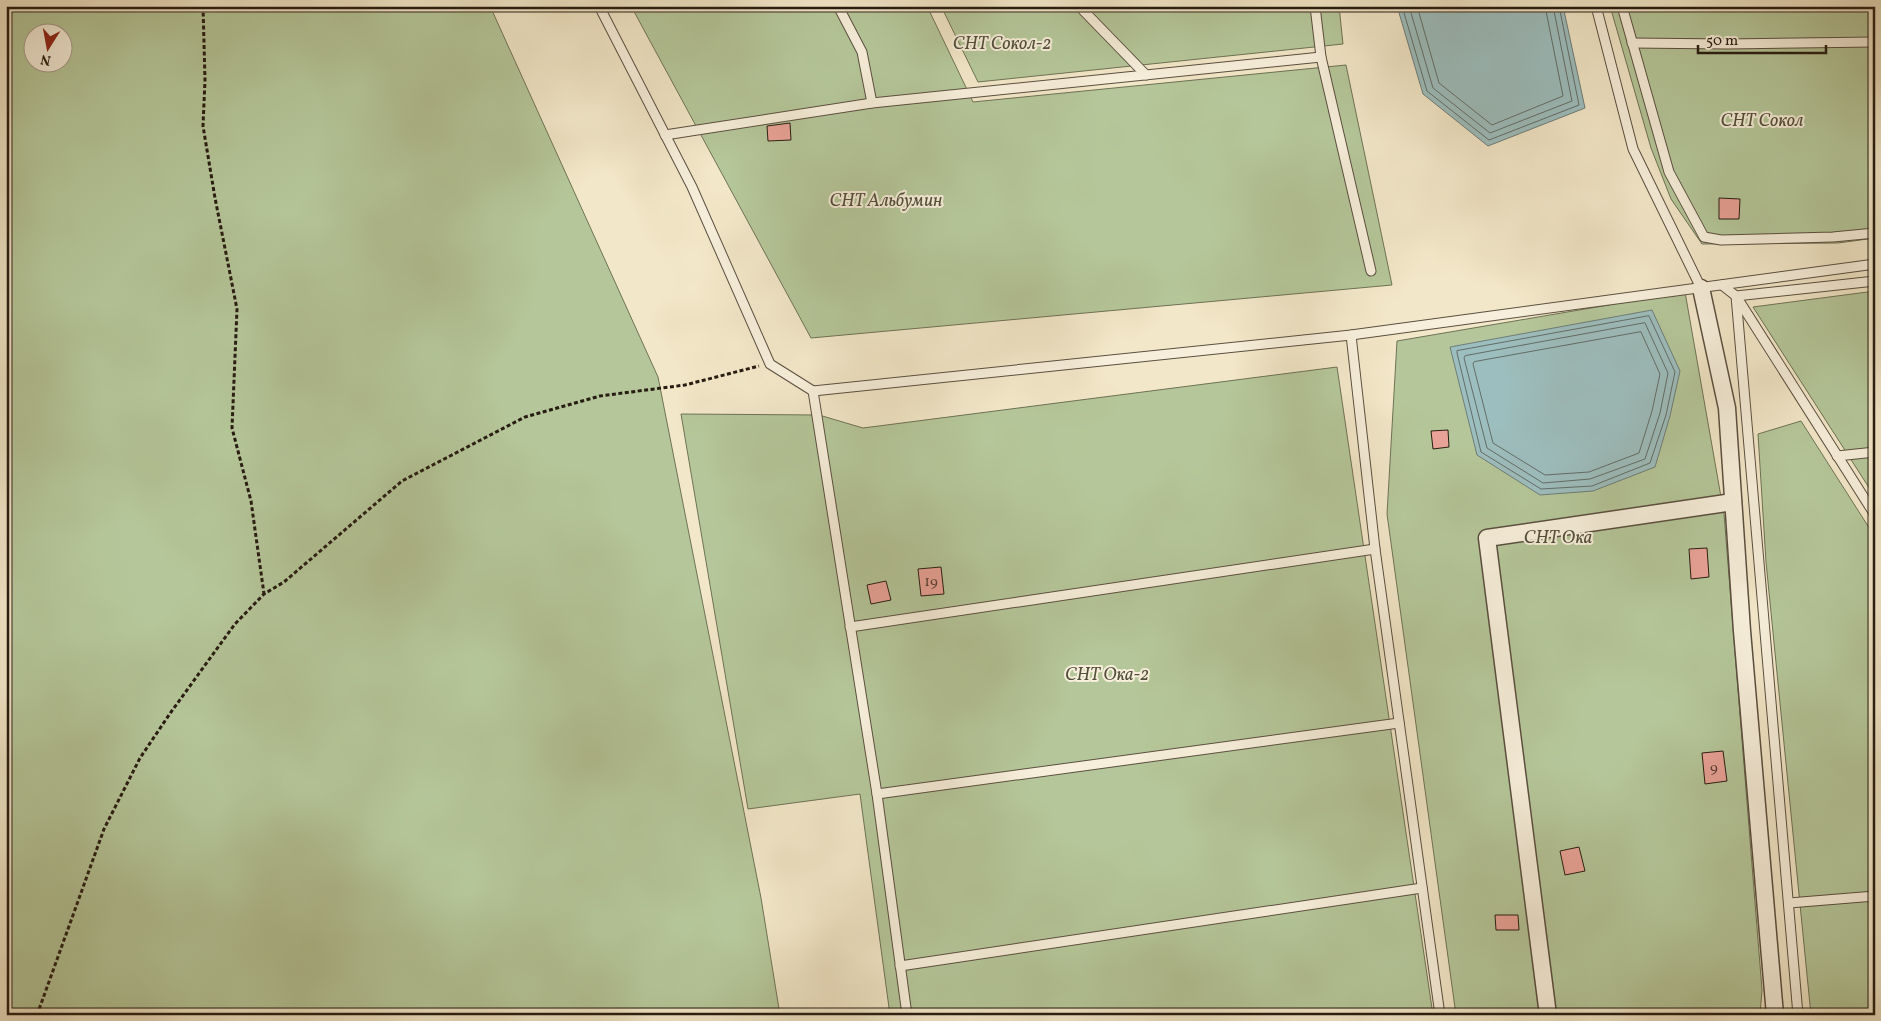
<svg xmlns="http://www.w3.org/2000/svg" width="1881" height="1021" viewBox="0 0 1881 1021" font-family="Vollkorn,serif">
<rect width="100%" height="100%" fill="#f2e7c8"/>
<filter id="stains"><feTurbulence type="fractalNoise" baseFrequency=".004" numOctaves="4"/><feColorMatrix values="0 0 0 0 .2 0 0 0 0 .09 0 0 0 0 .02 0 0 0 .5 -.17"/></filter>
<radialGradient id="worn" r=".72"><stop offset=".6" stop-color="#630" stop-opacity="0"/><stop offset="1" stop-color="#630" stop-opacity=".3"/></radialGradient>
<!-- green -->
<g fill="#b5c79a" stroke="#6e7256" fill-rule="evenodd">
<path d="M6,6H490L658,377L761,898L780,1015H6ZM62,32V62H32V32Z"/>
<path d="M631,6H927L973,102L1346,65L1392,285L811,338Z"/>
<path d="M941,6H1339L1343,44L978,82Z"/>
<path d="M1610,6H1875V238L1838,243L1702,244L1671,199L1651,148Z"/>
<path d="M1875,291V497L1753,307Z"/>
<path d="M1685,292L1724,514L1762,990L1760,1015H1456L1387,514L1397,341Z"/>
<path d="M1337,367L1433,1015H890L860,794L748,809L681,414L819,415L863,428Z"/>
<path d="M1801,421L1875,537V1015H1811L1766,562L1758,434Z"/>
</g>
<!-- water -->
<g fill="#9dbebe" stroke="#6e7d79">
<path d="M1397,6H1563L1585,108L1488,146L1423,94Z"/>
<path d="M1652,310L1680,371L1670,416L1655,467L1593,491L1540,495L1477,455L1450,347Z"/>
</g>
<g fill="none" stroke-linecap="round" stroke-linejoin="round">
<!-- shore -->
<g stroke="#626d68" stroke-width="1">
<path d="M1402,6L1427,91L1489,140L1579,105L1559,6"/>
<path d="M1409,6L1433,88L1490,133L1572,101L1553,6"/>
<path d="M1417,6L1439,83L1492,125L1563,96L1545,6"/>
<path d="M1649,316L1675,372L1666,415L1650,463L1592,486L1541,489L1481,452L1457,353V351Z"/>
<path d="M1645,323L1668,373L1660,413L1645,459L1590,479L1543,483L1487,448L1464,358L1465,356Z"/>
<path d="M1641,332L1660,374L1652,411L1639,453L1589,472L1545,475L1493,443L1473,364L1474,362Z"/>
</g>
</g>
<!-- building -->
<g fill="#eaa398" stroke="#271c12">
<path d="M790,123L791,140L768,141L767,126Z"/>
<path d="M1719,198L1740,199L1739,219H1719Z"/>
<path d="M1448,430L1449,447L1433,449L1431,431Z"/>
<path d="M1707,548L1709,577L1691,579L1689,549Z"/>
<path d="M941,567L944,594L921,596L918,569Z"/>
<path d="M886,581L891,600L871,604L867,585Z"/>
<path d="M1723,751L1727,781L1705,784L1702,753Z"/>
<path d="M1579,847L1585,871L1565,875L1560,851Z"/>
<path d="M1495,915H1518L1519,930H1496Z"/>
</g>
<g fill="none" stroke-linecap="round" stroke-linejoin="round">
<defs>
<g id="lane">
<path d="M599,6L692,187L770,364L813,391L1351,335L1875,264"/>
<path d="M838,6L862,52L872,103"/>
<path d="M1079,6L1146,75"/>
<path d="M1315,6L1321,57L1371,271"/>
<path d="M1596,6L1633,149L1701,288"/>
<path d="M1622,6L1669,172L1704,237L1721,240L1833,237L1875,233"/>
<path d="M1632,43L1727,44L1875,42"/>
<path d="M665,135L872,103L1321,57"/>
<path d="M1722,285L1736,296L1875,515"/>
<path d="M1351,335L1375,549L1440,1015"/>
<path d="M813,391L877,794L907,1015"/>
<path d="M1837,456L1875,452"/>
<path d="M850,627L1375,549"/>
<path d="M877,794L1399,723"/>
<path d="M1789,903L1875,896"/>
<path d="M900,966L1422,888"/>
<path d="M1798,1015L1736,296L1875,281"/>
</g>
<g id="street">
<path d="M1701,288L1727,408L1742,631L1775,1015"/>
<path d="M1548,1015L1487,538L1733,502"/>
</g>
</defs>
<!-- lane casing -->
<use href="#lane" stroke="#5a4f40" stroke-width="11"/>
<!-- street casing -->
<use href="#street" stroke="#5a4f40" stroke-width="19"/>
<!-- path -->
<g stroke="#271c12" stroke-width="3" stroke-dasharray="4 2.5" stroke-linecap="butt">
<path d="M203,6L205,80L203,126L215,198L237,309L232,428L251,501L264,594"/>
<path d="M37,1015L104,829L140,758L171,712L235,624L264,594L284,582L402,481L525,417L600,396L685,385L759,366"/>
</g>
<!-- lane -->
<use href="#lane" stroke="#f7efdb" stroke-width="9"/>
<!-- street -->
<use href="#street" stroke="#f7efdb" stroke-width="16"/>
</g>
<g text-anchor="middle" stroke-width="4" stroke-linejoin="round" paint-order="stroke">
<!-- number labels -->
<g font-size="15" fill="#583e34">
<text x="931" y="586">19</text>
<text x="1714" y="772">9</text>
</g>
<!-- park labels -->
<g font-size="18" font-style="italic" fill="#524f3b" stroke="#f7efdb">
<text x="1002" y="49">СНТ Сокол-2</text>
<text x="1762" y="126">СНТ Сокол</text>
<text x="886" y="206">СНТ Альбумин</text>
<text x="1558" y="543">СНТ Ока</text>
<text x="1107" y="680">СНТ Ока-2</text>
</g>
</g>
<!-- margin -->
<rect width="1881" height="1021" fill="none" stroke="#f2e7c8" stroke-width="25"/>
<rect x="8" y="8" width="1866" height="1006" fill="none" stroke="#271c12" stroke-width="2.5"/>
<rect x="12" y="12" width="1856" height="996" fill="none" stroke="#271c12"/>
<!-- north arrow -->
<g transform="translate(48 48) rotate(191)"><circle r="24" fill="#f7efdb" stroke="#a49b8b"/>
<path d="M0-4L9 19L0 12L-9 19Z" fill="#8f2418"/>
<text y="-8" font-size="14" font-weight="bold" text-anchor="middle" fill="#271c12">N</text>
</g>
<!-- scale -->
<path d="M1698 45v8h128v-8" fill="none" stroke="#271c12" stroke-width="2.5"/>
<text x="1706" y="45" font-size="15" fill="#271c12" stroke="#f7efdb" stroke-width="4" paint-order="stroke">50 m</text>
<rect width="100%" height="100%" filter="url(#stains)"/>
<rect width="100%" height="100%" fill="url(#worn)"/>
</svg>
